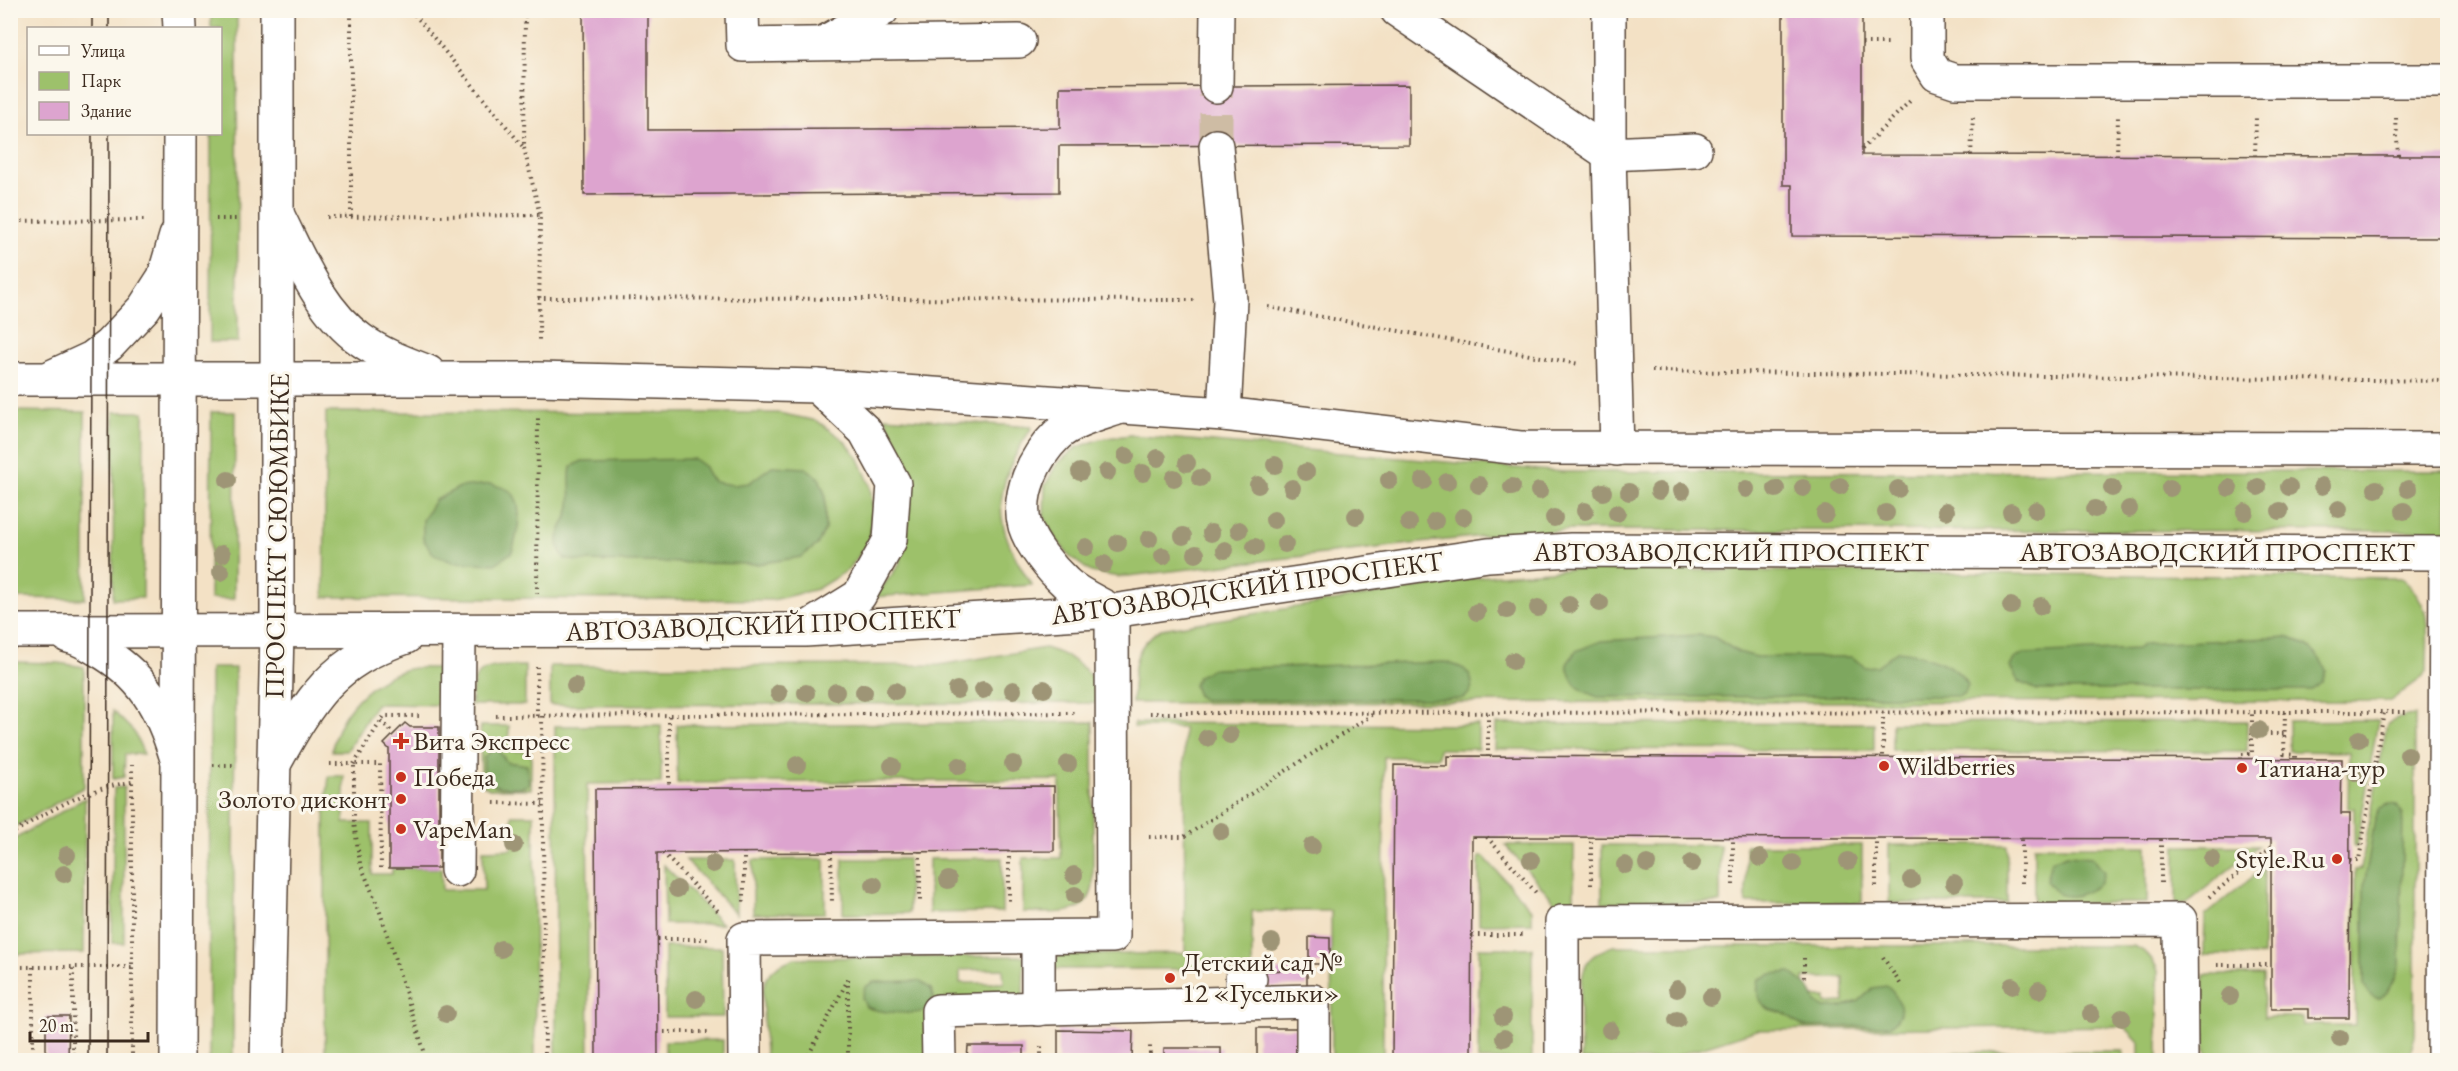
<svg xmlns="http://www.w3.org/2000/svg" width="2458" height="1071" viewBox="0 0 2458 1071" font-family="'EB Garamond',serif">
<rect width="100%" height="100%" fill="#fbf7ec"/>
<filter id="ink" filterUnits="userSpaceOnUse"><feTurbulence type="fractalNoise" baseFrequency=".0167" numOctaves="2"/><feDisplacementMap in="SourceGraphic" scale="12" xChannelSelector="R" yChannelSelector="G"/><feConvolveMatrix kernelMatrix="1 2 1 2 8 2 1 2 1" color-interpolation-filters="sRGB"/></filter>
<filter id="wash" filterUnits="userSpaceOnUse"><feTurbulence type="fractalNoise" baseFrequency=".008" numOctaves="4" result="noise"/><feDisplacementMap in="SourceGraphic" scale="24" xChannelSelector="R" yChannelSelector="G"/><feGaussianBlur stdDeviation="1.35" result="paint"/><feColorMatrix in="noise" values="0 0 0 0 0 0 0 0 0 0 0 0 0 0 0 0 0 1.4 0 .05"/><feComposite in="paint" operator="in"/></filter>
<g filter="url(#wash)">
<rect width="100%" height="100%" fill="#f3e1c5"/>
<!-- green -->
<g fill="#9dc16b" stroke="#6c7644" stroke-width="1.5" fill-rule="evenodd">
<path d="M211,11H237L238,342H210L211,134H220V28H211Z"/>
<path d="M11,411L85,412V599L11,598Z"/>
<path d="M114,412H144L143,598L113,599Z"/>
<path d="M211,412H235L234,599H210Z"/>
<path d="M326,412L779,413L817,421L844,440L859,459L870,485L873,510L869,542L848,570L817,589L773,600L324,597Z"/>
<path d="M885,417L1032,427C991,490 991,523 1032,585L875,597L899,565L907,538L909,507L901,450Z"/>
<path d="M1130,435L1564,472L2447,471V531L1573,530L1491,535L1119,577L1091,572L1069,556L1052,533L1044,516L1045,486L1056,465L1076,448L1100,439Z"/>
<path d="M1574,569L2401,578C2434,604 2427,631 2427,669L2423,677L2390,701L1132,703C1135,670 1130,648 1161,629L1487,576Z"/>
<path d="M1045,648C1074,656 1096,672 1103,703L550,705V666L939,665Z"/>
<path d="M11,662L58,663L84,667V787L11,829Z"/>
<path d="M525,666V705H471C472,698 472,687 475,680C482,662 509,667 525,666Z"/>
<path d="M210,668H235L233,1060H209Z"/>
<path d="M436,668L445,676L448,705L376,704L347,751H332C337,712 371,679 408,669C417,667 427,668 436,668Z"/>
<path d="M113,711L134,732L144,754H125L124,777L113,779Z"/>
<path d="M2415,715V1036L2410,1053L2402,1060H2211L2205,1049L2204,975H2263L2264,1017H2302L2303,1025H2355V870L2361,869L2387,724L2405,716Z"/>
<path d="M2378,720L2357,846H2354V808H2348L2349,752L2289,751V721Z"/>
<path d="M2247,721V751L1892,750V723Z"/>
<path d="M1093,722V886C1087,920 1050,912 1023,912V858H1061L1060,780L677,783V725Z"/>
<path d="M1134,723L1478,725V749H1439L1438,757H1384L1383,1060H1332L1331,911H1252V969H1052L1057,958L1061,955L1185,953L1184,728L1134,727Z"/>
<path d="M1874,723V750L1495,749L1496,724Z"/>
<path d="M661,725V783L587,784L589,1060H556L555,726Z"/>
<path d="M480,726H509V751H531V789H489L481,783Z"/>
<path d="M329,776H344V823H372V874H392V868H441L442,890H484L483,850L512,849V815H534L535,1060H325V812Z"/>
<path d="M124,787V943H112L114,788Z"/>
<path d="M85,798L84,953L11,954V841Z"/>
<path d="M1505,845H1574V902L1556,903Z"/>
<rect x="1602" y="845" width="118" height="58"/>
<rect x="1746" y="845" width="116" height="58"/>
<rect x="1889" y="845" width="118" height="58"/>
<rect x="2034" y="846" width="113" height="57"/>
<path d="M2176,846H2258L2187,903L2176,904Z"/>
<path d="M1479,857H1484L1532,910V923L1479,924Z"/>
<path d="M1002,858V912L929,913V859Z"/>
<path d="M825,859V913L753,914V860Z"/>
<path d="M843,859H908L909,913L843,914Z"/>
<path d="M686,860H735L736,914Z"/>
<path d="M664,865L722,924H665Z"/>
<path d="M2264,868L2263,956L2204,955L2205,915Z"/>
<path d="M1613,946H2133C2146,951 2152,957 2158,971V1060H2139V1042L2124,1026L1757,1030L1678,1055V1060H1581C1581,1037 1576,983 1587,963C1592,954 1603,950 1613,946ZM1804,978H1844V1002L1826,1003V997H1805Z"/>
<path d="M665,947H722L723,1017H665Z"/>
<path d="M1479,948H1532V1060H1478Z"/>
<path d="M1019,956L1024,957L1023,997L930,1001V1060H765C765,1041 761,1002 764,985C767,970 782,963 795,958ZM1003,969L1004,983H960V970Z"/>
<path d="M723,1040V1060H665V1041Z"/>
<path d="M2123,1051V1060H1860V1053Z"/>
</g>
<!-- forest -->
<g fill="#7ea75f" stroke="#5c683e" stroke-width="1.5">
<path d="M694,459L705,467L709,476L715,482L733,485L749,483L772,466L806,468L819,478L825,494V530L817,545L801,557L757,564L578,561L565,559C549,537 565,528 569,510C573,496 568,481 571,467L582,461Z"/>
<path d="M491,484C497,486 506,488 510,491C526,504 517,536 512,552L495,564L453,562L434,555L423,539V520L435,500L460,487Z"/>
<path d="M1698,635L1714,637L1738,652L1757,657H1852L1865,667L1877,666L1897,651C1920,653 1957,663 1968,685L1965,692L1960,696L1598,697C1578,690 1571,685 1567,664L1576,651L1601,641Z"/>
<path d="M2290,637C2307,645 2318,652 2326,670L2322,682L2312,690H2037L2018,681L2010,667L2014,659L2024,654L2137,649L2144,644Z"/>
<path d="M1445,662C1451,664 1459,666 1464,669C1476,679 1474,695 1460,699L1204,700L1198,696L1194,685L1198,676L1212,669Z"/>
<path d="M492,750H498L507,762L527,765L529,783L526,786C519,788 513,787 506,787C484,787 483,776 484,757Z"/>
<path d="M2389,804L2397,805L2403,814L2400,966C2394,980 2391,993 2378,999L2369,994L2364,985V887L2375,819L2380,808Z"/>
<path d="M2067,855L2092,857L2104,872L2101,883C2081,897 2060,905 2046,880L2051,861Z"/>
<path d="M1790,972L1809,987L1816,1002L1824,1008L1841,1007L1859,1001L1873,988L1887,986C1900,999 1908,1012 1890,1026L1804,1027C1796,1023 1790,1017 1783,1013C1779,1011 1773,1011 1769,1009C1757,1002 1756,990 1759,979L1772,974Z"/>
<path d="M920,981L931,989L934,997C932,1000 929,1007 926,1010C917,1016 876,1012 866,1007L862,998L865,987L874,982Z"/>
</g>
<g id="blocks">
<!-- building -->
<g fill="#dda4cf">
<path d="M583,10H648V130L1060,128V87L1409,85V145L1059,146V192L584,195Z"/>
<path d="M1783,10H1862V155L2448,156V238L1792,236V185H1783Z"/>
<path d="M405,723L410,727H439V868H389V749L384,744Z"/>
<path d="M1447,756L2342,759L2341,814H2350L2349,1018H2309V1009H2271V839L1472,837L1471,1060H1392L1394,765L1447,766Z"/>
<path d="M1054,786V851L657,853L658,1060H596L595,789Z"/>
<path d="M1309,937L1330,938V964H1309Z"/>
<path d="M1307,970V986L1250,987V971Z"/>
<path d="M46,1016H69L68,1060H46Z"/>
<rect x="1257" y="1028" width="39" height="32"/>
<path d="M1058,1030L1133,1031L1132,1060H1058Z"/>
<path d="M968,1046H1024V1060H967Z"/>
<rect x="1164" y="1048" width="57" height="12"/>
</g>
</g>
</g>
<g filter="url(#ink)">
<use href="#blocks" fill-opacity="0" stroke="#574537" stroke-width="1.5"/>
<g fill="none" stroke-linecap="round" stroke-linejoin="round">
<!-- minor-tunnel -->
<path stroke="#cebca4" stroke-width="33" stroke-dasharray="33 16" stroke-linecap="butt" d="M1216,146V86"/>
<defs>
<g id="minor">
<path d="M742,10L743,45L1019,41"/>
<path d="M1397,10L1609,154L1695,150"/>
<path d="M1609,10V154L1617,449"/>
<path d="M1927,10V59L1937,75L1955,81H2448"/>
<path d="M827,41L882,10"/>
<path d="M1216,86L1217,10"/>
<path d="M1216,146L1230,300L1224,414"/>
<path d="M279,218C300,260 321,312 361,340C382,355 405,363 428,372"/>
<path d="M53,376L92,358L109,345L144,308L164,277L176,236"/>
<path d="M10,379H538L817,386L1224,414L1520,448L2448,449"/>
<path d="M809,627L859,596L890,540L894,484L865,431L817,386"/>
<path d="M10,631L805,630L1112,611L1488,555L1571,550L2448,553"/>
<path d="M68,636C79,638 87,643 97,649C143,675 161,707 176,756"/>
<path d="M274,764C311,698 331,662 406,637"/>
<path d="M457,870L459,632"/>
<path d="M1038,937V1009"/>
<path d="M1242,1003V979H1250"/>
<path d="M745,1060L744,939L1113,936L1112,611C1097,602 1077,594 1065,582C1051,569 1031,545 1025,526C1016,495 1034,457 1057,435C1071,422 1097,415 1115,409"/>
<path d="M939,1060L938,1011L1313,1001V1060"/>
<path d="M1562,1060V922L2180,920L2181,1060"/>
<path d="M2444,1060L2446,553"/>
</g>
<g id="major">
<path d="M179,10L180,28"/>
<path d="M177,1060L180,134"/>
<path d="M267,1060L277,631V10"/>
</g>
</defs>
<!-- minor casing -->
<use href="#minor" stroke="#574537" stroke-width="36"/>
<!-- major casing -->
<use href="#major" stroke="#574537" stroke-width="36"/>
<!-- path -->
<g stroke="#574537" stroke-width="4" stroke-dasharray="1.5 4.5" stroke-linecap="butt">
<path d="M411,10L524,148"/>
<path d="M525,10L524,148L540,215L539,341"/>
<path d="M1862,43H1892"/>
<path d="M2396,118L2398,156"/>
<path d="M1862,149L1910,101"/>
<path d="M1971,155L1973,117"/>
<path d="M2117,155L2118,117"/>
<path d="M2255,156L2256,117"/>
<path d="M327,217L540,215"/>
<path d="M351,217V10"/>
<path d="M216,219H237"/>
<path d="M10,221L145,220"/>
<path d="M538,298L1195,300"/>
<path d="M1268,307L1579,364"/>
<path d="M1652,371L2448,381"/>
<path d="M537,594L538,416"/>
<path d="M1883,712V758"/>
<path d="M2285,712L2284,754L2295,755V759"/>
<path d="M1150,713L2408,712"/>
<path d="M496,716L1076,713"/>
<path d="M537,716V667"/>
<path d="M542,716L545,1060"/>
<path d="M669,716V788"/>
<path d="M381,721L394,734"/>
<path d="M2252,734H2284"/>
<path d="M1488,757V713"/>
<path d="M2241,759V754H2252V712"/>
<path d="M330,764H354L384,716H422"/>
<path d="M213,765H234"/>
<path d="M494,803L543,804"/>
<path d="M10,835C48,811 87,788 132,782"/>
<path d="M1149,837H1184L1375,713"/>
<path d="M1487,837L1538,895"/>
<path d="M831,851L832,902"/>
<path d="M920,851V902"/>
<path d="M1009,851V901"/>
<path d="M744,852V902"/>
<path d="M663,853L719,912"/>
<path d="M2350,860H2359L2384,712"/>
<path d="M381,868L380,764H354V823L360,863L379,909L427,1060"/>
<path d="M2022,883V839"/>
<path d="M2161,883V839"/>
<path d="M1591,885V838"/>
<path d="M1733,885V838"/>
<path d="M1876,886V838"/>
<path d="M2209,897L2271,847"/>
<path d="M1472,935H1525"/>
<path d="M658,939H708"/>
<path d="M1883,957L1901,985"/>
<path d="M1804,958V978"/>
<path d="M2217,965H2270"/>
<path d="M10,967H132"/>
<path d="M33,967V1060"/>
<path d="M848,979V1060"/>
<path d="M658,1032H708"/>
<path d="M73,1060V967"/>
<path d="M132,1060V765"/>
<path d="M806,1060L850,976"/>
<path d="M1041,1060V1046"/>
<path d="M1150,1060V1043"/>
</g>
<!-- minor -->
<use href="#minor" stroke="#fff" stroke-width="33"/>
<!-- major -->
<use href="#major" stroke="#fff" stroke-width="33"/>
<!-- tram -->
<g stroke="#3b2a1e" stroke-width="1.5">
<path d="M92,10V28"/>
<path d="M109,28V10"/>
<path d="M88,1060L92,134"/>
<path d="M107,1060L109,134"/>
</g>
</g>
<!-- trees -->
<g fill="#9e9576">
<circle cx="1126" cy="456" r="9"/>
<circle cx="1158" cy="458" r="9"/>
<circle cx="1187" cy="463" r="9"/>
<circle cx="1275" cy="465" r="9"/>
<circle cx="1080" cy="472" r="9"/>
<circle cx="1107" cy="472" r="9"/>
<circle cx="1306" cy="472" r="9"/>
<circle cx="1143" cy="473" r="9"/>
<circle cx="1174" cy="478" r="9"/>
<circle cx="1200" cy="478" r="9"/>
<circle cx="228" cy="480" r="9"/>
<circle cx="1389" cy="480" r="9"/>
<circle cx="1423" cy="481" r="9"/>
<circle cx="1447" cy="482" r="9"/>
<circle cx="1258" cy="485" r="9"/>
<circle cx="1479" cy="485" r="9"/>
<circle cx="1840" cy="486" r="9"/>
<circle cx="2322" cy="486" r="9"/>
<circle cx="1512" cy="487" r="9"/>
<circle cx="2258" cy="487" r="9"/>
<circle cx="2289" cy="487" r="9"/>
<circle cx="1292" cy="488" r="9"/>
<circle cx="1803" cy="488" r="9"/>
<circle cx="2112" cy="488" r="9"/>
<circle cx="2170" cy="488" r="9"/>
<circle cx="2229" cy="488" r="9"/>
<circle cx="1746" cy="489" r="9"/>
<circle cx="1776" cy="489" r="9"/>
<circle cx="1898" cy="489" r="9"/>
<circle cx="2376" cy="489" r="9"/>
<circle cx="2408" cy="489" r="9"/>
<circle cx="1539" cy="491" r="9"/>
<circle cx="1659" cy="491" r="9"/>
<circle cx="1682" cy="491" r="9"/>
<circle cx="1603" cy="492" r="9"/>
<circle cx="1629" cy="492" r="9"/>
<circle cx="2095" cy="509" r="9"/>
<circle cx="2129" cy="509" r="9"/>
<circle cx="2339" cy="509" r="9"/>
<circle cx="2036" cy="510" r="9"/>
<circle cx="1585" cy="511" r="9"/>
<circle cx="1946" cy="511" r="9"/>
<circle cx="2280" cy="511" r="9"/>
<circle cx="2404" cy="511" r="9"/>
<circle cx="2011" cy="512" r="9"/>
<circle cx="2245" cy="512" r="9"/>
<circle cx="1617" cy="513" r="9"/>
<circle cx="1886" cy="513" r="9"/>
<circle cx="1825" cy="514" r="9"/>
<circle cx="1356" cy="516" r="9"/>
<circle cx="1463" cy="517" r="9"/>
<circle cx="1554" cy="518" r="9"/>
<circle cx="1274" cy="520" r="9"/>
<circle cx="1435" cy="521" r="9"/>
<circle cx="1409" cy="523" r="9"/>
<circle cx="1239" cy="530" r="9"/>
<circle cx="1211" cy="533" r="9"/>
<circle cx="1183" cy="536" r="9"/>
<circle cx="1149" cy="539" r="9"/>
<circle cx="1118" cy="543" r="9"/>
<circle cx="1285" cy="544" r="9"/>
<circle cx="1086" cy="547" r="9"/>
<circle cx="1255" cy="547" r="9"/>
<circle cx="1225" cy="550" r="9"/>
<circle cx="222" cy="554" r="9"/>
<circle cx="1196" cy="554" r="9"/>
<circle cx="1163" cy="556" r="9"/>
<circle cx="1104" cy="564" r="9"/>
<circle cx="221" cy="572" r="9"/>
<circle cx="1600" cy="603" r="9"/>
<circle cx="1569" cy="605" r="9"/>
<circle cx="2011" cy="606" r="9"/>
<circle cx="2041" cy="606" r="9"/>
<circle cx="1538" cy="608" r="9"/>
<circle cx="1507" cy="610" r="9"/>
<circle cx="1477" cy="612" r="9"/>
<circle cx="1513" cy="661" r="9"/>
<circle cx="575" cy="686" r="9"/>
<circle cx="1044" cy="689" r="9"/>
<circle cx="957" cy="690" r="9"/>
<circle cx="983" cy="690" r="9"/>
<circle cx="1013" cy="690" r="9"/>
<circle cx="895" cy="691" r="9"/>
<circle cx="836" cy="692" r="9"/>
<circle cx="864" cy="692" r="9"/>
<circle cx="779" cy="693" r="9"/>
<circle cx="806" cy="693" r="9"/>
<circle cx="2259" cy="730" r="9"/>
<circle cx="1230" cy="735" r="9"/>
<circle cx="1207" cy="738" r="9"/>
<circle cx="2359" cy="739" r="9"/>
<circle cx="2408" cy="755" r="9"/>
<circle cx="1013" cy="764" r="9"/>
<circle cx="1068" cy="764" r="9"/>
<circle cx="797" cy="765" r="9"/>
<circle cx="892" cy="766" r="9"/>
<circle cx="959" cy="766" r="9"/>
<circle cx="2357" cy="773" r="9"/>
<circle cx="1221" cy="831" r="9"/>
<circle cx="514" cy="845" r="9"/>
<circle cx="1312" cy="846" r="9"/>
<circle cx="67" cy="855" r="9"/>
<circle cx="1760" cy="858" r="9"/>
<circle cx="2212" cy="859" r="9"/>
<circle cx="1531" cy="860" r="9"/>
<circle cx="1848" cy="861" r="9"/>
<circle cx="1692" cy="863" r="9"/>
<circle cx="1793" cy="863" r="9"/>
<circle cx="713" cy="864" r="9"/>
<circle cx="1647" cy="864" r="9"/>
<circle cx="1625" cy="865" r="9"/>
<circle cx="64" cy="874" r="9"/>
<circle cx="1074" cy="875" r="9"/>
<circle cx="948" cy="880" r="9"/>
<circle cx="1911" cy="880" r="9"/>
<circle cx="1954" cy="883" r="9"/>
<circle cx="874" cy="885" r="9"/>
<circle cx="677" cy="889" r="9"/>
<circle cx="1075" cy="895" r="9"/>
<circle cx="1272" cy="942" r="9"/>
<circle cx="501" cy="949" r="9"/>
<circle cx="2012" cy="986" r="9"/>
<circle cx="1677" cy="989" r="9"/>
<circle cx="2039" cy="990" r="9"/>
<circle cx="2230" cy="996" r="9"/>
<circle cx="1711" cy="997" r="9"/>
<circle cx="696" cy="999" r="9"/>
<circle cx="446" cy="1014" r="9"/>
<circle cx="2091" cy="1014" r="9"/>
<circle cx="1503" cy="1017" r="9"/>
<circle cx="2122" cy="1018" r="9"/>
<circle cx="1677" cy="1020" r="9"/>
<circle cx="1610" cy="1030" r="9"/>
<circle cx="1504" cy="1038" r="9"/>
<circle cx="2340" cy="1038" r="9"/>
</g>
</g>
<!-- markers -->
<g fill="#c8321e" stroke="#fbf7ec" stroke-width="2">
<path d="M398 732h6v6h6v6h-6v6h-6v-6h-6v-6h6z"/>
<circle cx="1884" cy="766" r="6"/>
<circle cx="2242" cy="768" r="6"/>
<circle cx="401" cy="777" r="6"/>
<circle cx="401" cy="799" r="6"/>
<circle cx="401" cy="829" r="6"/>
<circle cx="2337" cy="859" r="6"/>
<circle cx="1170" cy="978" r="6"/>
</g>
<g text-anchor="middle" stroke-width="6" stroke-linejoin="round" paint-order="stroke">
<!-- street labels -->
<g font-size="27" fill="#3b2a1e" stroke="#fbf7ec">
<text transform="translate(277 536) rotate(-89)" y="9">ПРОСПЕКТ СЮЮМБИКЕ</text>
<text x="1731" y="561">АВТОЗАВОДСКИЙ ПРОСПЕКТ</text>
<text x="2217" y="561">АВТОЗАВОДСКИЙ ПРОСПЕКТ</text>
<text transform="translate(1247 588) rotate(-8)" y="9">АВТОЗАВОДСКИЙ ПРОСПЕКТ</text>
<text transform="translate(763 625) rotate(-2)" y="9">АВТОЗАВОДСКИЙ ПРОСПЕКТ</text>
</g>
<!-- poi labels -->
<g font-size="27" fill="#3b2a1e" stroke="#fbf7ec" text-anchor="start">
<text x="413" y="750">Вита Экспресс</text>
<text x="1896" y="775">Wildberries</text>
<text x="2254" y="777">Татиана-тур</text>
<text x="413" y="786">Победа</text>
<text x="389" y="808" text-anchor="end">Золото дисконт</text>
<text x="413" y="838">VapeMan</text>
<text x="2325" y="868" text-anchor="end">Style.Ru</text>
<text x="1182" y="971">Детский сад №<tspan x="1182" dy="31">12 «Гусельки»</tspan></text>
</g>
</g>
<!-- margin -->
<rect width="2458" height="1071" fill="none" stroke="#fbf7ec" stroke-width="36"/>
<!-- legend -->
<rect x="27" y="27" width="195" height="108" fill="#fbf7ec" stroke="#aea59a" stroke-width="1.5"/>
<rect x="39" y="46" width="30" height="9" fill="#ffffff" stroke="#aea59a" stroke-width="1.5"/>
<text x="81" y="57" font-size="18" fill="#3b2a1e">Улица</text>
<rect x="39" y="72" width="30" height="18" fill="#9dc16b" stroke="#aea59a" stroke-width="1.5"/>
<text x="81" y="87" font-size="18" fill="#3b2a1e">Парк</text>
<rect x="39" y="102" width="30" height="18" fill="#dda4cf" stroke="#aea59a" stroke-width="1.5"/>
<text x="81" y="117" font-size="18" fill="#3b2a1e">Здание</text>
<!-- scale -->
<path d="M30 1032v9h118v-9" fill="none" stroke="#3b2a1e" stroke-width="3"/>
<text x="39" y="1032" font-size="18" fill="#3b2a1e" stroke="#fbf7ec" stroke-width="4.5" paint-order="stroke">20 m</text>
</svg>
